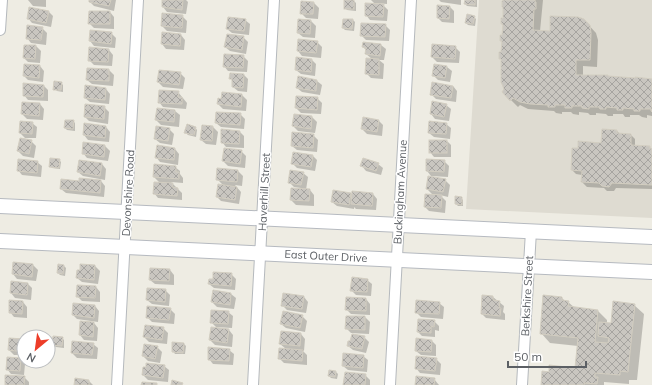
<svg xmlns="http://www.w3.org/2000/svg" width="652" height="385" viewBox="0 0 652 385" font-family="Mulish,sans-serif">
<defs>
<pattern id="building-cross-hatch" width="8" height="8" patternUnits="userSpaceOnUse"><rect width="8" height="8" fill="#c9c6c0"/><path d="M0 0l8 8M0 8l8-8" fill="none" stroke="#a6a4a0"/></pattern>
</defs>
<rect width="100%" height="100%" fill="#eeece3"/>
<!-- education -->
<path fill="#dedbd1" d="M479,0H652V218L466,209Z"/>
<!-- shadow -->
<g fill="#0003">
<path d="M28,0H46V7L33,6Z"/>
<path d="M90,0H116L114,11L94,6L90,2Z"/>
<path d="M163,0H186L188,2L186,14L167,12L163,7Z"/>
<path d="M371,0H387V4L374,3Z"/>
<path d="M439,0H461V5L441,2Z"/>
<path d="M466,0H477V7L467,6L465,4Z"/>
<path d="M505,0H543L540,31L551,32L584,20L596,33L598,40L597,67L583,66V76L652,80V116L647,115V118L642,117L639,115H630V117H625L623,114H613V116H608L606,114L596,113V115H590L588,113L579,112V115L573,114L571,112H562V114L556,113L554,111L528,109L520,105L518,107L503,92L506,89L502,60L500,58L502,53L503,42L501,41L503,36V25L502,24L504,19Z"/>
<path d="M354,1L356,3V11L347,10L345,8Z"/>
<path d="M302,2L314,3L319,8L318,19L306,18L301,13Z"/>
<path d="M383,5L388,10L387,21L370,20L366,15Z"/>
<path d="M449,6L454,11V23L442,22L438,18Z"/>
<path d="M48,11L53,16L51,27L32,23L28,18Z"/>
<path d="M110,12L114,17V29L94,28L89,23Z"/>
<path d="M182,16L187,21L186,33L167,31L162,26Z"/>
<path d="M474,17L476,19L475,26L468,25L466,23Z"/>
<path d="M245,20L250,24L249,35L232,33L227,29Z"/>
<path d="M299,20L311,21L316,26L315,38L303,37L298,33Z"/>
<path d="M353,20L355,22L354,31L345,30L343,28Z"/>
<path d="M385,25L390,30L389,41L366,40L361,35Z"/>
<path d="M42,28L47,33L46,45L31,43L27,38Z"/>
<path d="M111,33L116,38L115,48L94,46L90,41Z"/>
<path d="M181,35L185,40L184,50L166,49L162,44Z"/>
<path d="M243,37L248,42L246,54L230,51L225,47Z"/>
<path d="M317,42L322,47L321,58L302,56L298,51Z"/>
<path d="M381,45L386,49L384,60H379L384,64L383,79L371,78L366,73L372,59L366,54L367,51L363,47Z"/>
<path d="M25,46H36L41,51L40,63L28,62L24,58Z"/>
<path d="M455,47L460,52L459,63L437,62L432,57Z"/>
<path d="M109,50L113,55L112,66L94,65L89,60Z"/>
<path d="M243,56L248,61L247,72L228,71L224,66Z"/>
<path d="M312,60L316,64L315,76L301,74L296,70Z"/>
<path d="M435,65L447,67L452,71L450,82L438,80L433,75Z"/>
<path d="M40,66L44,71L43,82L28,80L24,76Z"/>
<path d="M109,70L114,75L113,86L92,84L87,80Z"/>
<path d="M180,73L185,78L183,89L163,87L158,82Z"/>
<path d="M244,75L248,79L247,92L238,91L233,87V81L230,78Z"/>
<path d="M317,81L322,85L320,95L302,92L297,88Z"/>
<path d="M61,83L63,85V92L57,91L55,89Z"/>
<path d="M43,85L48,90V101L28,100L24,95Z"/>
<path d="M453,86L457,91L456,102L436,99L432,95Z"/>
<path d="M106,89L110,94L109,104L90,102L85,98Z"/>
<path d="M178,92L187,103L186,109L163,107L159,102Z"/>
<path d="M223,93L242,95L247,100L246,111L223,109L218,104L222,100Z"/>
<path d="M317,98L322,103L321,114L301,113L296,108Z"/>
<path d="M40,104L44,109L43,120L27,119L22,114Z"/>
<path d="M446,105L451,109L449,121L435,119L431,114Z"/>
<path d="M104,107L109,112L108,124L89,121L85,117Z"/>
<path d="M158,109L175,111L180,115L179,127L161,125L156,120Z"/>
<path d="M240,114L245,119L244,129L221,127L216,123Z"/>
<path d="M295,115L312,117L317,122L315,133L298,131L293,126Z"/>
<path d="M73,121L75,123V131L67,130L65,128Z"/>
<path d="M379,121L383,125L382,136L367,134L362,129Z"/>
<path d="M32,123L37,127L36,138H25L20,133Z"/>
<path d="M446,124L451,128L450,139L434,137L429,133Z"/>
<path d="M203,126L213,127L218,132L216,145L206,144L201,140Z"/>
<path d="M106,127L110,132L109,142L88,140L84,135Z"/>
<path d="M195,127L197,130L196,137L188,135L186,133Z"/>
<path d="M169,129L174,134L172,145L160,143L155,139Z"/>
<path d="M617,131L620,134L631,135L635,139V146L649,147L652,149V189L616,188L614,191H607L604,188L587,187L582,182V175L576,174L572,170L579,149L602,144Z"/>
<path d="M240,132L244,136V148L226,147L222,142Z"/>
<path d="M313,135L318,140L317,152L297,150L292,146Z"/>
<path d="M31,141L36,146L34,158L23,156L18,151Z"/>
<path d="M447,141L451,145V157H434L430,152Z"/>
<path d="M84,143L105,146L110,151L108,161L87,158L83,153Z"/>
<path d="M175,149L179,154L178,165L160,162L156,157Z"/>
<path d="M241,151L246,156L245,168L228,166L223,161Z"/>
<path d="M313,156L317,160L315,171L297,168L292,163Z"/>
<path d="M59,160L61,162L60,169L52,168L50,166Z"/>
<path d="M444,161L449,166L448,177L431,176L427,171Z"/>
<path d="M37,162L42,166L41,177L22,175L18,170Z"/>
<path d="M102,164L106,169L105,180L83,176L78,172Z"/>
<path d="M378,164L383,168L381,175L366,171L362,166Z"/>
<path d="M175,167L180,171V174L183,178V183L171,182L182,193V200L158,198L154,193L160,183L154,177Z"/>
<path d="M218,169L238,171L243,176L242,186L235,185L241,192L239,204L221,201L217,197L223,185L217,179Z"/>
<path d="M303,173L308,177L306,190H310L314,195V206L296,205L291,200L301,188L294,187L289,182Z"/>
<path d="M445,180L450,185L448,197L440,195L446,201L445,213L429,211L425,207L439,195L432,194L427,189Z"/>
<path d="M101,181L105,186L104,197L66,193L61,189L80,182Z"/>
<path d="M334,191L352,194H373L377,199L376,210L356,209L354,207V209L337,206L332,202Z"/>
<path d="M461,198L463,200V206H458L456,204Z"/>
<path d="M14,263L33,265L38,270L36,281L17,279L13,274Z"/>
<path d="M59,265L64,266L66,268L65,276L60,275L58,273Z"/>
<path d="M81,265L95,266L100,271L98,284L82,282L77,278L80,271Z"/>
<path d="M170,270L174,275V285L155,284L150,280Z"/>
<path d="M231,274L236,279L235,290L214,288L209,284L214,280Z"/>
<path d="M367,280L372,284L371,296L356,295L352,291Z"/>
<path d="M28,284L32,288L31,300L15,298L11,293Z"/>
<path d="M96,287L100,292V302L82,301L77,296Z"/>
<path d="M165,290L170,295L169,306L152,304L147,300Z"/>
<path d="M231,294L236,298L234,309L217,307L212,302Z"/>
<path d="M304,297L308,302L306,313L287,310L282,305Z"/>
<path d="M493,297L504,306L503,312L505,314V320L486,318L482,314Z"/>
<path d="M562,298L565,301L568,302L575,308L598,311L607,320V324H612L634,305L644,314L637,380H629V384L604,382V385H542L550,373L576,369L578,346L550,343L541,333Z"/>
<path d="M366,299L370,304V315L351,314L346,309Z"/>
<path d="M23,302L27,307V318L14,317L10,312Z"/>
<path d="M439,303L444,307L443,319L421,317L416,312Z"/>
<path d="M95,306L99,311L98,322L77,319L73,315Z"/>
<path d="M170,309L175,314L174,324L152,322L147,317Z"/>
<path d="M228,312L233,316L232,328L216,327L211,322Z"/>
<path d="M302,316L307,321L305,332L286,328L281,324Z"/>
<path d="M365,317L370,322L369,334L351,333L346,328Z"/>
<path d="M434,321L439,326V331L435,330V337L422,336L418,332Z"/>
<path d="M94,323L98,328L97,341L84,340L80,335Z"/>
<path d="M163,328L168,333L167,344L149,342L144,337Z"/>
<path d="M229,330L233,335L232,347L215,345L210,340Z"/>
<path d="M301,334L305,339L304,351L302,350L307,355V365L284,363L279,358L286,349L280,344Z"/>
<path d="M364,337L369,342L366,353L353,350L348,346Z"/>
<path d="M62,338L64,340V348L56,347L53,345Z"/>
<path d="M24,340V355H14L9,350Z"/>
<path d="M432,341L436,345V356L421,355L416,351Z"/>
<path d="M93,344L98,348L97,359L77,358L72,353Z"/>
<path d="M184,344L186,346L185,354H175L173,351Z"/>
<path d="M157,347L162,352L160,363L148,361L143,356Z"/>
<path d="M229,350L234,354L233,365L213,364L209,359Z"/>
<path d="M363,356L368,360L367,372L348,370L343,366Z"/>
<path d="M20,359L25,364L24,375L11,374L7,369Z"/>
<path d="M436,359L441,364L440,375L420,373L416,368Z"/>
<path d="M164,366L169,370L168,382L148,380L143,375Z"/>
<path d="M330,371L336,372L338,374L337,379L331,378L329,376Z"/>
<path d="M365,375L370,380V385H345Z"/>
<path d="M24,377L29,382V385H6Z"/>
<path d="M434,379L439,385H416Z"/>
<path d="M89,381L93,385H75Z"/>
</g>
<!-- building -->
<g fill="url(#building-cross-hatch)" stroke="#d3cec1">
<path d="M89,0H111L109,6L89,2Z"/>
<path d="M162,0H183L182,10L162,7Z"/>
<rect x="344" y="0" width="10" height="9"/>
<path d="M465,0H475V5L464,4Z"/>
<path d="M504,0H535V2H536V9H534L533,30L550,31V16L578,17L584,19L590,25L591,33L590,60H576V75H608V76L635,78V77L652,79V112L651,111V109H640V111H634V109L623,108V110H617V108L606,107V109H600L599,107H589V109L582,108V106H572V108H565V105H555V107H548V105L530,104L520,102L513,98L510,101L502,92L504,89L501,82V59H499V52H501L502,41H500V35H502L503,24H501V18H503V7H502V1Z"/>
<path d="M301,1L314,2L313,14H300Z"/>
<path d="M365,3L384,4L383,17L365,16Z"/>
<path d="M437,5L450,6L449,19L437,18Z"/>
<path d="M29,7L49,11L46,23L27,19Z"/>
<path d="M89,11H110V24H88Z"/>
<path d="M162,13L183,15L182,28L161,26Z"/>
<path d="M467,14L475,16L473,24L465,23Z"/>
<path d="M228,17L246,19L244,31L226,29Z"/>
<path d="M298,19L311,20L310,34L297,33Z"/>
<path d="M343,19H353L352,29L342,28Z"/>
<path d="M361,23L386,24L385,37L360,36Z"/>
<path d="M27,25L43,27L41,40L26,39Z"/>
<path d="M90,30L112,32L111,44L89,41Z"/>
<path d="M162,32L181,34L180,46L161,44Z"/>
<path d="M227,34L244,36L242,50L224,47Z"/>
<path d="M298,39L318,41L316,53L297,51Z"/>
<path d="M363,42L381,44L380,56L365,54L366,48L362,47Z"/>
<path d="M432,44L456,46L455,59L431,57Z"/>
<path d="M24,45H36L35,59L23,58Z"/>
<path d="M89,47L109,49L108,62L88,61Z"/>
<path d="M224,54L244,55L243,68L223,67Z"/>
<path d="M296,57L312,59L311,72L295,70Z"/>
<path d="M366,58L379,59V75L365,74Z"/>
<path d="M24,64L40,65L39,78L23,76Z"/>
<path d="M434,64L447,66L445,78L432,76Z"/>
<path d="M87,68L109,69V81L86,80Z"/>
<path d="M159,70L181,72L179,85L157,82Z"/>
<path d="M230,73L244,74L243,88L232,87V79H229Z"/>
<path d="M298,76L317,80L316,91L296,88Z"/>
<path d="M54,81L62,82L61,90H53Z"/>
<path d="M432,82L453,86L451,98L430,95Z"/>
<path d="M23,83L44,85L43,97L23,96Z"/>
<path d="M85,85L106,88L105,100L84,98Z"/>
<path d="M159,90L179,91L178,97H182V104L158,103Z"/>
<path d="M222,92L242,94L241,107L217,104L218,98L221,99Z"/>
<path d="M296,96L318,97L317,110L295,108Z"/>
<path d="M432,101L447,104L444,117L430,114Z"/>
<path d="M22,102L40,103L39,116L21,114Z"/>
<path d="M85,104L105,106L104,119L84,117Z"/>
<path d="M157,108L175,110L174,122L155,120Z"/>
<path d="M216,112L241,113L240,125L215,123Z"/>
<path d="M294,114L312,116L311,129L292,126Z"/>
<path d="M363,117L379,120L377,132L361,129Z"/>
<path d="M65,120H74L73,129L64,128Z"/>
<path d="M20,121L33,122L32,134L19,133Z"/>
<path d="M429,121L447,123L446,134L428,133Z"/>
<path d="M84,123L106,126L105,138L83,135Z"/>
<path d="M187,124L196,127L194,135L184,133Z"/>
<path d="M202,125L213,126L212,141L200,140Z"/>
<path d="M156,126L170,128L168,141L154,139Z"/>
<path d="M221,129L240,131L239,144L221,143Z"/>
<path d="M602,129L617,130V133L631,134V145L650,146V149H652V185L612,183L609,187L602,186L599,183L581,182L582,171L571,170L572,148H578V141L601,143Z"/>
<path d="M292,132L314,134L313,148L291,146Z"/>
<path d="M20,138L32,140L29,154L17,151Z"/>
<rect x="429" y="140" width="18" height="13"/>
<path d="M83,142L105,145L104,157L82,154Z"/>
<path d="M157,145L175,148L174,160L155,158Z"/>
<path d="M224,148L242,150L240,164L222,161Z"/>
<path d="M293,152L313,155L311,167L291,164Z"/>
<path d="M50,158L60,159L59,168L49,167Z"/>
<path d="M363,158L379,163L376,171L360,166Z"/>
<path d="M18,159L38,161L37,173L17,171Z"/>
<path d="M426,159L445,160L444,172L426,171Z"/>
<path d="M79,160L102,163L100,176L77,172Z"/>
<path d="M154,164L176,166V172H179V179L153,177Z"/>
<path d="M217,168L238,170L237,182L216,180Z"/>
<path d="M290,170L304,172L301,185L288,183Z"/>
<path d="M428,176L446,179L443,192L426,189Z"/>
<path d="M79,178L101,180L100,193L60,189L61,179L79,181Z"/>
<path d="M154,182L173,183L172,187L178,188L177,196L153,194Z"/>
<path d="M218,184L237,187L235,200L216,197Z"/>
<path d="M291,188L310,189L309,201L290,200Z"/>
<path d="M333,190L351,193L349,205L331,202Z"/>
<path d="M352,191L373,193L372,206L351,204Z"/>
<path d="M425,194L442,195L441,208L424,207Z"/>
<path d="M455,196L462,197V205L455,204Z"/>
<path d="M13,262L33,264L32,277L12,274Z"/>
<path d="M58,264L64,265L63,274L57,273Z"/>
<path d="M80,264L95,265L94,280L76,278L77,270H80Z"/>
<path d="M150,268L170,269L169,281L149,280Z"/>
<path d="M213,272L232,273L231,286L208,284L209,279H213Z"/>
<path d="M352,277L368,279L367,292L350,291Z"/>
<path d="M11,281L28,283L27,295L10,293Z"/>
<path d="M77,285L96,286L95,298L76,297Z"/>
<path d="M147,288L166,289L165,302L146,300Z"/>
<path d="M213,290L231,293L230,305L211,302Z"/>
<path d="M283,293L304,296L302,309L281,306Z"/>
<path d="M482,295L493,296V300L500,301L499,308H501L500,316L481,314Z"/>
<path d="M543,295L562,297V300L569,301L568,306L598,310L595,342L608,343L609,338L598,336L599,322L611,323L613,301L635,304L628,372L620,371V375L595,373V377H598L597,384L584,383V385H541L542,371L549,372V365L575,368L578,338L540,334Z"/>
<path d="M346,297L366,298V311L345,310Z"/>
<path d="M9,300L23,301L22,314L9,313Z"/>
<path d="M416,300L440,302L439,314L415,313Z"/>
<path d="M73,303L95,305L94,318L72,315Z"/>
<path d="M147,306L171,308L169,320L146,318Z"/>
<path d="M211,310L229,311L228,324L210,323Z"/>
<path d="M283,311L303,315L300,328L280,324Z"/>
<path d="M346,316H365V330L345,329Z"/>
<path d="M418,319L435,320L434,327L431,326V333L417,332Z"/>
<path d="M80,321L94,322L93,337L79,335Z"/>
<path d="M145,325L164,327L162,340L143,337Z"/>
<path d="M211,327L229,329L227,343L209,340Z"/>
<path d="M281,331L301,333L300,346L279,344Z"/>
<path d="M352,334L365,336L362,349L347,346L348,341H350Z"/>
<path d="M53,336L63,337L62,346L52,345Z"/>
<path d="M9,338L24,339V352L8,350Z"/>
<path d="M416,338L432,340L431,352L415,351Z"/>
<path d="M72,341L94,343L92,355L71,353Z"/>
<path d="M172,342L184,343L183,353L172,352Z"/>
<path d="M144,344L158,346L155,359L142,356Z"/>
<path d="M208,347L230,349L229,361L208,360Z"/>
<path d="M279,348L303,350L302,361L278,359Z"/>
<path d="M343,353L364,355L363,368L342,366Z"/>
<path d="M416,356L437,358L435,371L415,369Z"/>
<path d="M7,357L21,358L20,371L6,370Z"/>
<path d="M146,363L165,365L163,378L142,375L143,367H146Z"/>
<path d="M329,370L336,371L335,377L328,376Z"/>
<path d="M345,372L366,374L365,385H343Z"/>
<path d="M5,375L25,376L24,385H5Z"/>
<path d="M416,376L435,378L434,385H415Z"/>
<path d="M75,378L89,380V385H74Z"/>
<path d="M172,380L183,383L182,385H171Z"/>
<path d="M142,382L157,383V385H141Z"/>
</g>
<g fill="none" stroke-linecap="round" stroke-linejoin="round">
<defs>
<g id="street">
<path d="M0,30L2,0"/>
<path d="M117,385L138,0"/>
<path d="M253,385L274,0"/>
<path d="M390,385L411,0"/>
<path d="M522,385L531,231"/>
</g>
<g id="secondary">
<path d="M0,206L652,237"/>
<path d="M0,241L652,272"/>
</g>
</defs>
<!-- street casing -->
<use href="#street" stroke="#b5b9bd" stroke-width="12"/>
<!-- secondary casing -->
<use href="#secondary" stroke="#b6bac0" stroke-width="16"/>
<!-- street -->
<use href="#street" stroke="#fff" stroke-width="10"/>
<!-- secondary -->
<use href="#secondary" stroke="#fff" stroke-width="14"/>
</g>
<g text-anchor="middle" stroke-width="3" stroke-linejoin="round" paint-order="stroke">
<!-- street labels -->
<g font-size="11" fill="#5b5f64" stroke="#fff">
<text transform="translate(264 192) rotate(-87)" y="4">Haverhill Street</text>
<text transform="translate(400 192) rotate(-87)" y="4">Buckingham Avenue</text>
<text transform="translate(128 193) rotate(-87)" y="4">Devonshire Road</text>
<text transform="translate(326 256) rotate(3)" y="4">East Outer Drive</text>
<text transform="translate(527 296) rotate(-87)" y="4">Berkshire Street</text>
</g>
</g>
<!-- north arrow -->
<g transform="translate(36 349) rotate(209)"><circle r="19" fill="#ffffff" stroke="#bdbfc1"/>
<path d="M0-3L7 15L0 10L-7 15Z" fill="#ed3d29"/>
<text y="-6" font-size="11" font-weight="bold" text-anchor="middle" fill="#5b5f64">N</text>
</g>
<!-- scale -->
<path d="M508 361v6h78v-6" fill="none" stroke="#5b5f64" stroke-width="2"/>
<text x="514" y="361" font-size="12" fill="#5b5f64" stroke="#ffffff" stroke-width="3" paint-order="stroke">50 m</text>
</svg>
